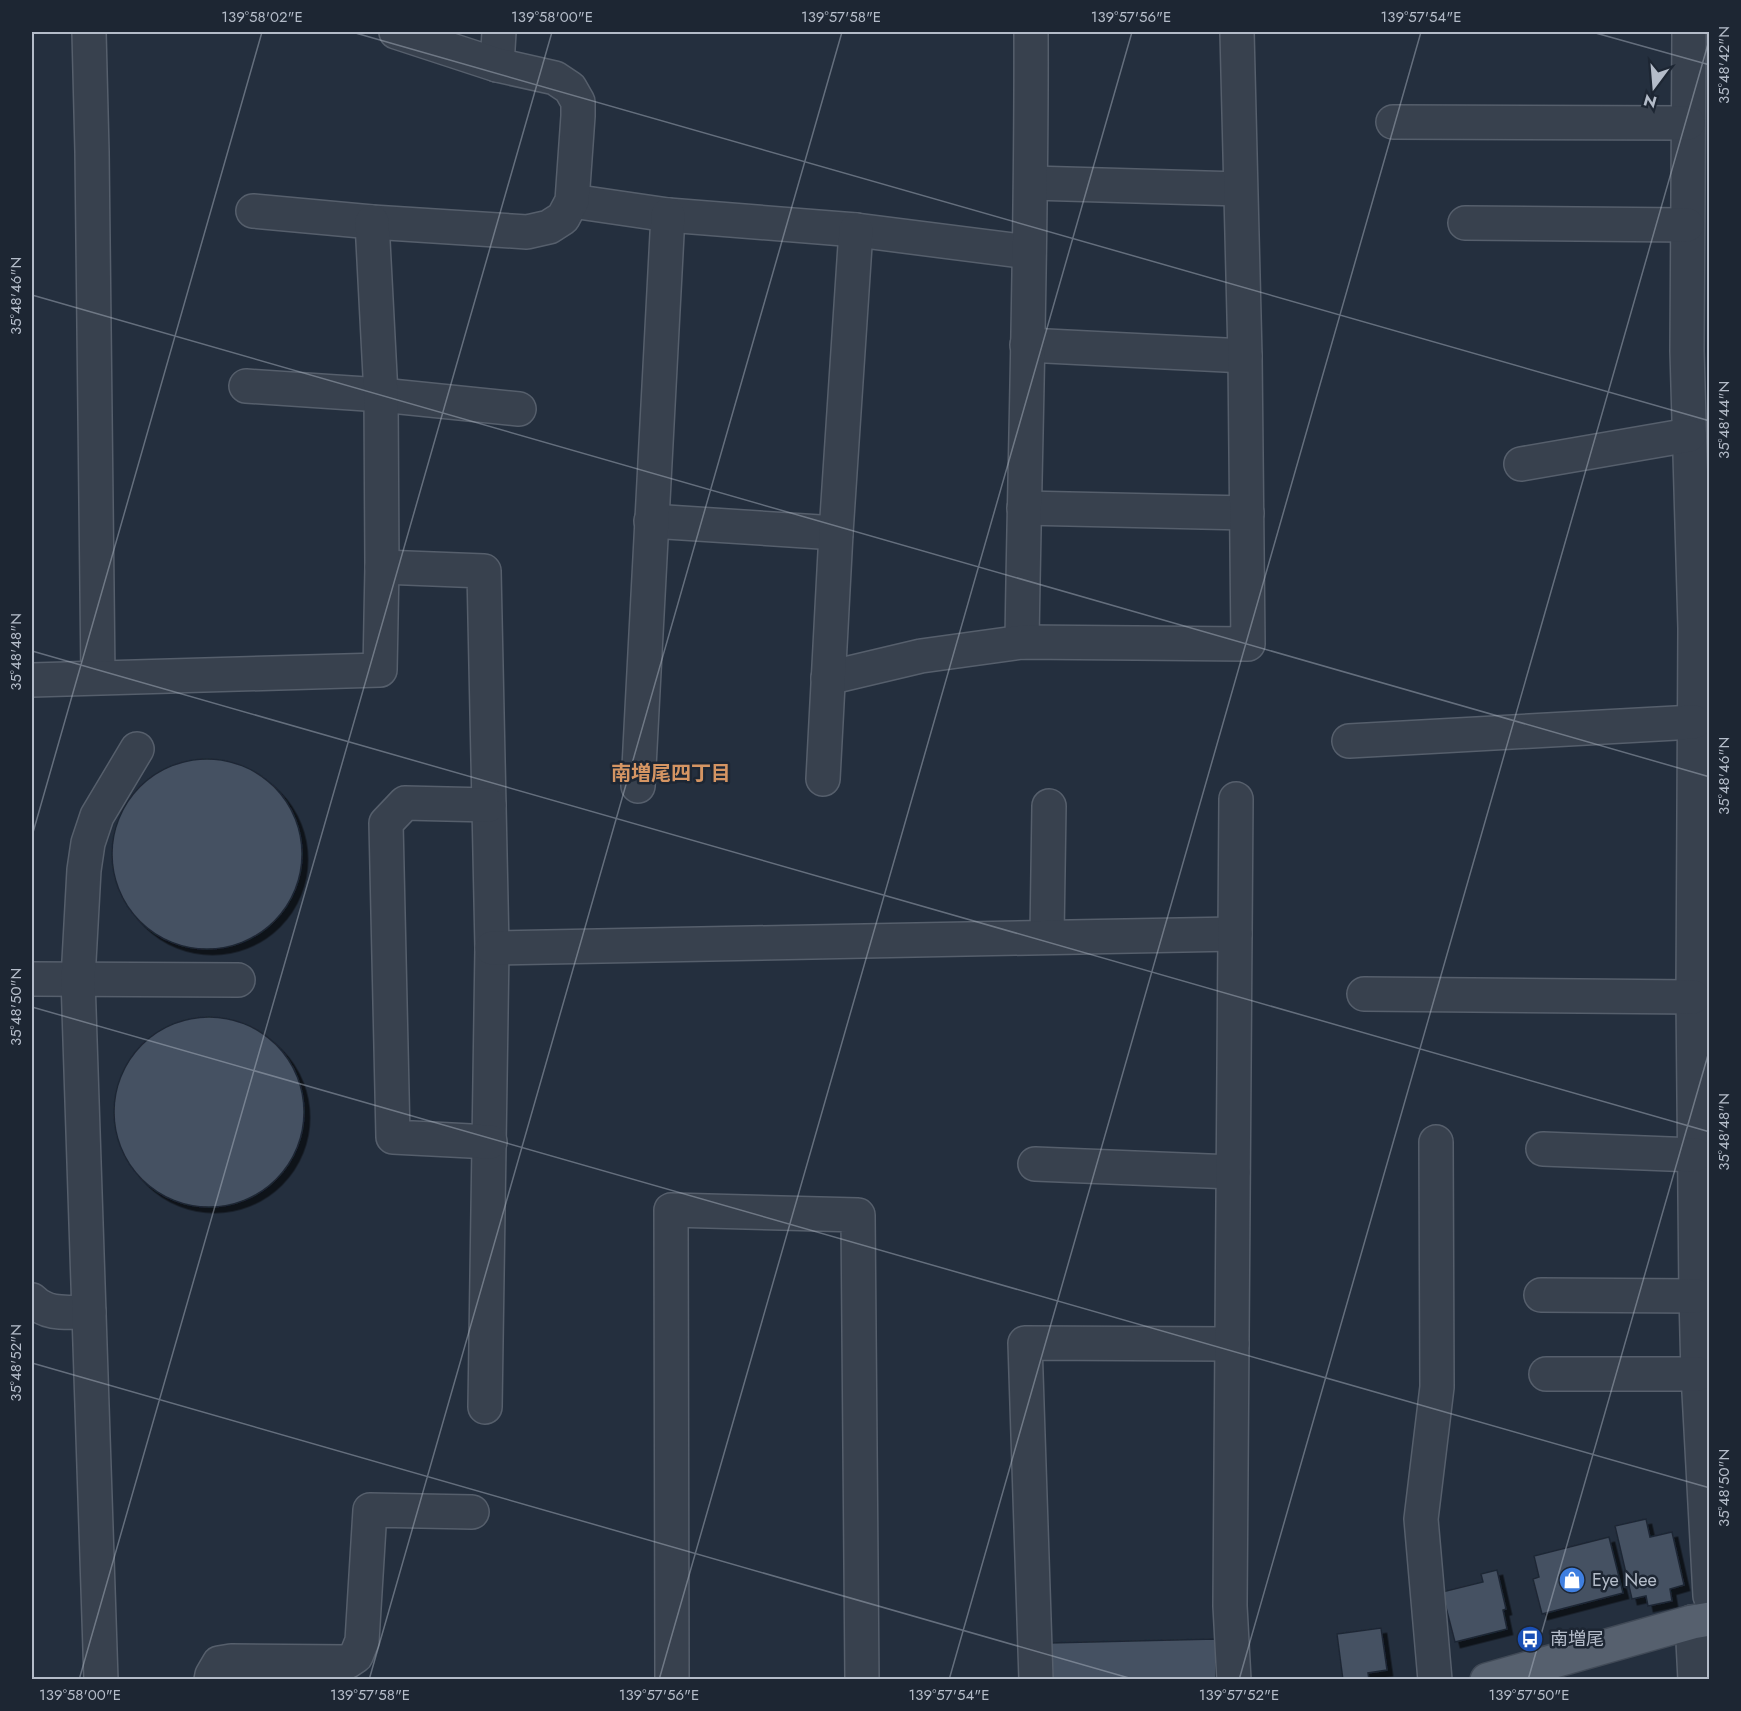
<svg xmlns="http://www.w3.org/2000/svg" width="1741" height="1711" viewBox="0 0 1741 1711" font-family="Jost,'Noto Sans JP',sans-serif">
<defs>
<filter id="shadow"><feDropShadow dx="5.5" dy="5.5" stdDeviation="0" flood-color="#0009"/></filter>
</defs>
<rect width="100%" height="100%" fill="#242f3e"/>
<!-- building -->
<g fill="#455162" stroke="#1f2835" stroke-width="1.5" filter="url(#shadow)">
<circle cx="207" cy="854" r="95"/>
<circle cx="209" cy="1112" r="95"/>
<path d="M1646,1519L1650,1537L1672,1532L1684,1585L1670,1589L1672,1601L1648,1606L1646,1596L1632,1599L1615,1526Z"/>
<path d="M1609,1537L1623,1593L1542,1614L1533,1579L1539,1577L1534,1556Z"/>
<path d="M1497,1570L1506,1609L1503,1610L1507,1629L1455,1642L1442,1592L1483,1582L1481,1574Z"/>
<path d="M1381,1628L1387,1670L1368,1673L1369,1680H1343L1337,1634Z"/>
<path d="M1216,1639V1680H1049V1643Z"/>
</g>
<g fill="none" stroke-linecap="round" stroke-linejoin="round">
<defs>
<g id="minor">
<path d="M89,32L92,152L98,677"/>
<path d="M1689,32L1687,351L1695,628L1693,997L1696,1296L1698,1374L1710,1596"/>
<path d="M497,65L499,32"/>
<path d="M1393,122L1688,123"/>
<path d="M1032,183L1240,189"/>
<path d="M572,201L668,215L856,230L1029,252"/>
<path d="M253,211L372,222L527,232L549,227L563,218L572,201L578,116V102L570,88L555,78L497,65L396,32"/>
<path d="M1465,223L1687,225"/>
<path d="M1027,345L1245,356"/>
<path d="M246,386L381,395L519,409"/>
<path d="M1521,464L1689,435"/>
<path d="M1024,508L1247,513"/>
<path d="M651,521L836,533"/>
<path d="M382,567L484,571L492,948L485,1407"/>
<path d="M1022,642C1025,439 1032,235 1031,32"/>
<path d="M828,678L921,656L1022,642L1248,644L1245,356L1237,32"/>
<path d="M32,680L380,670L382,567L381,395L372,222"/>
<path d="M1349,741L1694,722"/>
<path d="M823,779L836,533L856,230"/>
<path d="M638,786L668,215"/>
<path d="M489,805L405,803L386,823L393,1137L490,1142"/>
<path d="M1047,936L1049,806"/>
<path d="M492,948L1235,934"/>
<path d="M32,979L238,980"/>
<path d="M1364,994L1693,997"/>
<path d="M1543,1149L1695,1155"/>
<path d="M1035,1164L1233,1172"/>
<path d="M1541,1295L1696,1296"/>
<path d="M32,1300C48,1316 67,1312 89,1312"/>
<path d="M1546,1374H1698"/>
<path d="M1692,1622L1695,1680"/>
<path d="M101,1680L78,979L84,870L88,843L97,816L137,749"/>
<path d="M211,1680L212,1675L219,1663L231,1661L347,1662L356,1656L362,1641L370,1510L472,1512"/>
<path d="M672,1680L671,1210L858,1215L862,1680"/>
<path d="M1036,1680L1025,1343L1232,1344"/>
<path d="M1234,1680L1230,1606L1236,799"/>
<path d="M1435,1680L1421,1519L1437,1387L1436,1142"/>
</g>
<path id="major" d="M1487,1680L1692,1622L1710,1619"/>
</defs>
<!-- minor casing -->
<use href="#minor" stroke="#565f6c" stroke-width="36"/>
<!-- major casing -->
<use href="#major" stroke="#414a57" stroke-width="36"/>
<!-- minor -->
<use href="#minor" stroke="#38414e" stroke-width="33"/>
<!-- major -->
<use href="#major" stroke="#56606e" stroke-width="33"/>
</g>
<!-- ticks -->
<path fill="none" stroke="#b4bcc9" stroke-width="1.5" stroke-opacity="0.45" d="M352,32L1710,421M1592,32L1710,65M32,295L1710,777M32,651L1710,1132M32,836L262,32M32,1007L1710,1488M32,1363L1136,1680M79,1680L552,32M369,1680L842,32M659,1680L1132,32M949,1680L1421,32M1239,1680L1710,37M1528,1680L1710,1048"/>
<!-- icons -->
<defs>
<symbol id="shop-disc" viewBox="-11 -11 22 22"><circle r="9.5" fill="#3f7fe0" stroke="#1d2633"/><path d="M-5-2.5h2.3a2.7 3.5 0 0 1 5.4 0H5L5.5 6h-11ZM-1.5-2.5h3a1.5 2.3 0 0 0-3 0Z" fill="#fff"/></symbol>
<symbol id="bus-disc" viewBox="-11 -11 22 22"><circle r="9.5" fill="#1a4fb4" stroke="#1d2633"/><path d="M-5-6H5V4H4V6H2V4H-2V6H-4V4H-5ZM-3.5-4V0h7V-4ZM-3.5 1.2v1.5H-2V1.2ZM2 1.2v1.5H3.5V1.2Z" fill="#fff"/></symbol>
</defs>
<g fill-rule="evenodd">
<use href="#shop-disc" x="1557" y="1565" width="30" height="30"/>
<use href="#bus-disc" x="1515" y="1624" width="30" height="30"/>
</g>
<g text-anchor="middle" stroke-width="5" stroke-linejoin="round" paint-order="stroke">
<!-- poi labels -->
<g font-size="18" fill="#b4bcc9" stroke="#1d2633" text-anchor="start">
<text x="1592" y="1586">Eye Nee</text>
<text x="1550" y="1645">南増尾</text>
</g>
<!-- neighbourhood labels -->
<g font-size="20" font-weight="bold" fill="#d59563" stroke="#1d2633">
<text x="671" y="780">南増尾四丁目</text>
</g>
</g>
<!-- border -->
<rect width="1741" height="1711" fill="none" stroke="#1d2633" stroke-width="66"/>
<!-- north arrow -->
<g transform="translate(1654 87) rotate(196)" stroke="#1d2633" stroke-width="4.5" paint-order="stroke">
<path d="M0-4.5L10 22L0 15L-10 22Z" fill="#b4bcc9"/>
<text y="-9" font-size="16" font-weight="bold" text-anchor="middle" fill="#b4bcc9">N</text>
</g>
<rect x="33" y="33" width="1675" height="1645" fill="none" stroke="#b4bcc9" stroke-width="2"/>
<g font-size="15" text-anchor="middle" fill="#b4bcc9">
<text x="262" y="22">139°58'02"E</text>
<text x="552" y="22">139°58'00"E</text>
<text x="841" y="22">139°57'58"E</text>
<text x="1131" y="22">139°57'56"E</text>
<text x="1421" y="22">139°57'54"E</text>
<text transform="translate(1724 65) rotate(-90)" y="5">35°48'42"N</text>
<text transform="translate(16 296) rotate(-90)" y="5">35°48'46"N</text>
<text transform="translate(1724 420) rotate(-90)" y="5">35°48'44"N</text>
<text transform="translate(16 652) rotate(-90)" y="5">35°48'48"N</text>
<text transform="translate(1724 776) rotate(-90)" y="5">35°48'46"N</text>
<text transform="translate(16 1007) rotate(-90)" y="5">35°48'50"N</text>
<text transform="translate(1724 1132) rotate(-90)" y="5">35°48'48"N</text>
<text transform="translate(16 1363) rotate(-90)" y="5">35°48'52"N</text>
<text transform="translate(1724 1488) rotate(-90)" y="5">35°48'50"N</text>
<text x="80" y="1700">139°58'00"E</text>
<text x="370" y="1700">139°57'58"E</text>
<text x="659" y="1700">139°57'56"E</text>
<text x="949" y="1700">139°57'54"E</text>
<text x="1239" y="1700">139°57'52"E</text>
<text x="1529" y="1700">139°57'50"E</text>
</g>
</svg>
